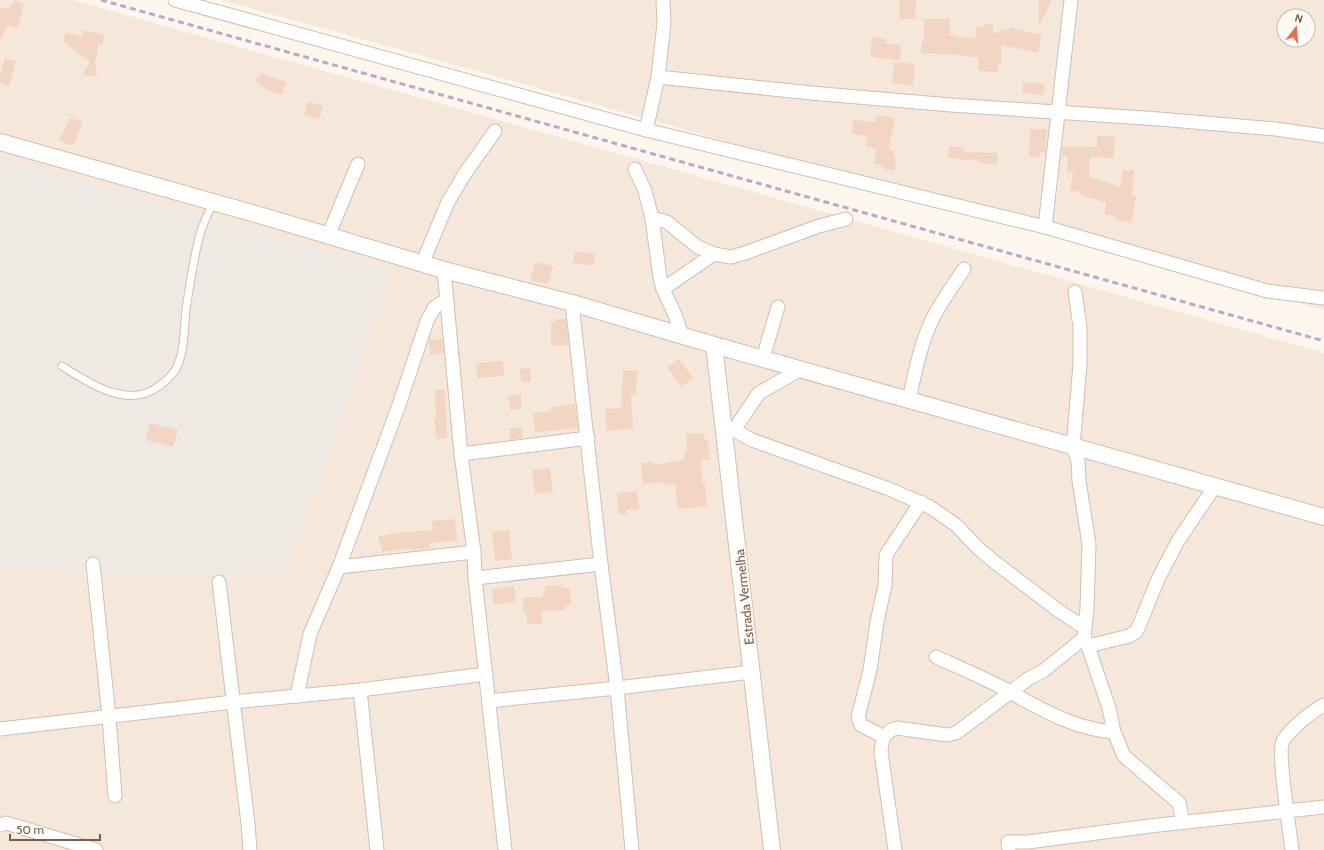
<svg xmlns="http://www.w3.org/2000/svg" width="1324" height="850" viewBox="0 0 1324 850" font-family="Cabin,sans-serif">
<rect width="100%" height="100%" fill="#fdf6ec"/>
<!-- residential -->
<g fill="#f5e8da" fill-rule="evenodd">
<path d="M0,0H73L1324,353V850H0V569L285,575L0,158Z"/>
<path d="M221,0H1324V310L445,62ZM1284,16H1308V40H1284Z"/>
</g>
<!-- industrial -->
<path fill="#efe9e4" d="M0,158L393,270L285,575L0,569Z"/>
<!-- building -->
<g fill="#f3d5c3">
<path d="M15,0L24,5L17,29L8,25L0,41V7L9,9Z"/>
<path d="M899,0H916L915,19H899Z"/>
<path d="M1039,0H1052L1038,28Z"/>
<path d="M924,19H950V36H956V37L975,38L977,26L984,27V24L993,25V33L1012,28L1042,35L1038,53L1002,45L1001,64H998V72L978,71L979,58L957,55L921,53L922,42H924Z"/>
<path d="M83,30L104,35L103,45L99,44L95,63L97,76L82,75L90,62L63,41L66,32L83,37Z"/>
<path d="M872,37L886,39V44L901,45L900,60L870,57Z"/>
<path d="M5,58L16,61L9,86L0,83V75Z"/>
<path d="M894,62L915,64L913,86L892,83Z"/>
<path d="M264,72L266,76L286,82L282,95L267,90L254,80Z"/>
<path d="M1023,82L1045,84L1044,95L1022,93Z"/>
<path d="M308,101L323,106L319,120L304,115Z"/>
<path d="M877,115L895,118L889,149L895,152L893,155L896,158L894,171L884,169L883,166L874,164L876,150H873L874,148L866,147L867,136L852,134L853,120L876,122Z"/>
<path d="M70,118L83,121L73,146L59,140Z"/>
<path d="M1030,129H1047L1045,153L1040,152L1039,157H1029Z"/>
<path d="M1097,136H1115L1114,158L1090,157L1089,177L1121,187L1123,170H1134L1132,196L1136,197L1131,223L1116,220L1117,217L1104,214L1107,203L1079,194L1080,192L1070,190L1073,172H1067V156H1062L1063,146L1083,148V147H1097Z"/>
<path d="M949,146L964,147V152L997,153V164L979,163V161L948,158Z"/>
<path d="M575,251L595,254L593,266L573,263Z"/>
<path d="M535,262L553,266L548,284L530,280Z"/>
<path d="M556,319H566L569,345L551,346V322H555Z"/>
<path d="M442,339L444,353L430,355L429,340Z"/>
<path d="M679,359L693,378L681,387L667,367Z"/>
<path d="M503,361L504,376L477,378L476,363Z"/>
<path d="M530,368L531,382H521L520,369Z"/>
<path d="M623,370L637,371L636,395H631L633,429L607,431L605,409L621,408Z"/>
<path d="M435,390H445L447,438L436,439L434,418H436Z"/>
<path d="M521,394L522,408L510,410L508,396Z"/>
<path d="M575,404L578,428L535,432L533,413L551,411L550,407Z"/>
<path d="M150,423L178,430L173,447L146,440Z"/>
<path d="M522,427V438L510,440V428Z"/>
<path d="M704,433L705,440H708L710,460H701L702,484L705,483L707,506L678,509L675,484L664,485V482L643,484L641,463L653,462V465L684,460V452H687L686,434Z"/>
<path d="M550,468L553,492L535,494L532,470Z"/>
<path d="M637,491L639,509L627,510V514L619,515L617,493Z"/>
<path d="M455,519L457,541L429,543L430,548L410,550V548L382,552L378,536L397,533L433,530L432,521Z"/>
<path d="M509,530L512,559L495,561L492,532Z"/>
<path d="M563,585V588H570L571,605L564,606L565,610L542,611V624H527V614H524L523,598L543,597V593L545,591V586Z"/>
<path d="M514,586L516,601L494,605L492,590Z"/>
</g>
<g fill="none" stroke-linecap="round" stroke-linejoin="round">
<defs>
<path id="service" d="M62,366C89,383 128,410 159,386C165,382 172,375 176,369C185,351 184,328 186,309C190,285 194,253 201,231C204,221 209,212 213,203"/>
<g id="minor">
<path d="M175,0L646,130L1045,227L1267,291L1324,298"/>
<path d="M658,77L811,93L951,105L1159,119L1276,129L1324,136"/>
<path d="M646,130L658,77L664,24L663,0"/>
<path d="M635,169L645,191L652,218L660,278L663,289L675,315L682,335"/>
<path d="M652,218L667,222L698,247L714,254L731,257L745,253L819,226L846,219"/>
<path d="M1045,227L1071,0"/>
<path d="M328,236L358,164"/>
<path d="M422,264L448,202L464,175L495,131"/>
<path d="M444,270L461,454L474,552L475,578L505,850"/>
<path d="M663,289L714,254"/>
<path d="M1075,292L1080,327V364L1073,447L1078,461L1079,481L1089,544L1087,608L1084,638L1088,646L1109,708L1114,732L1124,756L1179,803L1183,822"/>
<path d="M572,303L601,564L617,688L632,850"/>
<path d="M763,358L778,307"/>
<path d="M909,399C915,373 920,346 931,322C940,303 953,286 964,269"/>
<path d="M724,425L752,440L889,489L930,507L956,525L979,549L997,564L1059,611L1085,628"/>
<path d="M734,430L759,393L801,369"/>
<path d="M461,454L588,438"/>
<path d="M93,564L109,717L115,796"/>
<path d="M339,567L474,552"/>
<path d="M475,578L601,564"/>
<path d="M219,582L248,824L250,850"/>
<path d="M1088,646L1129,636L1136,632L1139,626L1159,577L1178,541L1215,486"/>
<path d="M936,657C956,666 977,675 997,685C1034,705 1071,729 1114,732"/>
<path d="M360,690L377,850"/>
<path d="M297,696L310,634L339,567L399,405L427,321L434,308L441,303H447"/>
<path d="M489,701L617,688L752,672"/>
<path d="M0,729L233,702L360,690L486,674"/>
<path d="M884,737L861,725L858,717L870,670L877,622L885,585L886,555L921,502"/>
<path d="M0,825L6,823L96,850"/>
<path d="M895,850L881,752L882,743L884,737L891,730L897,728L947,735L956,733L1028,679L1043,671L1084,638"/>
<path d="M1009,850L1008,842H1028L1150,826L1324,807"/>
<path d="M1292,850C1290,833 1277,751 1283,741C1290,729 1312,711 1324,705"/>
</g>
<g id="tertiary">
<path d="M0,142L266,217L444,270L572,303L714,345L1324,517"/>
<path d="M714,345L772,850"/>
</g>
</defs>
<!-- service casing -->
<use href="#service" stroke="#d1beb0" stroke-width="9"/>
<!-- minor casing -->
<use href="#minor" stroke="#d1beb0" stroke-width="15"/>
<!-- tertiary casing -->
<use href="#tertiary" stroke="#d1beb0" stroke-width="18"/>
<!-- service -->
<use href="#service" stroke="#fff" stroke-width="7"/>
<!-- minor -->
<use href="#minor" stroke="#fff" stroke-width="13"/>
<!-- tertiary -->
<use href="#tertiary" stroke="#fff" stroke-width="16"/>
<!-- rail -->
<path stroke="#b9a8c9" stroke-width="3" stroke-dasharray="6 4" stroke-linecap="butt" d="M101,0L1324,341"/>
</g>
<g text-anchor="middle" stroke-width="4" stroke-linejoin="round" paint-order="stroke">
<!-- street labels -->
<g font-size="13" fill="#7a5c4d" stroke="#fffaf3">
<text transform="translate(744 597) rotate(-96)" y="5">Estrada Vermelha</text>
</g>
</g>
<!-- north arrow -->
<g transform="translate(1296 28) rotate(17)"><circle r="19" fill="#fffaf3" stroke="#cabbb1"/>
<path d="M0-3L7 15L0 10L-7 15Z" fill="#e76f51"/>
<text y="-6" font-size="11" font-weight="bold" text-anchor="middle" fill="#7a5c4d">N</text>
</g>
<!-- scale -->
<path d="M10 834v6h90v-6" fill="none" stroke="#7a5c4d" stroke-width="2"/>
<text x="16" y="834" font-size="12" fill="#7a5c4d" stroke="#fffaf3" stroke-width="3" paint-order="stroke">50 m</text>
</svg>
